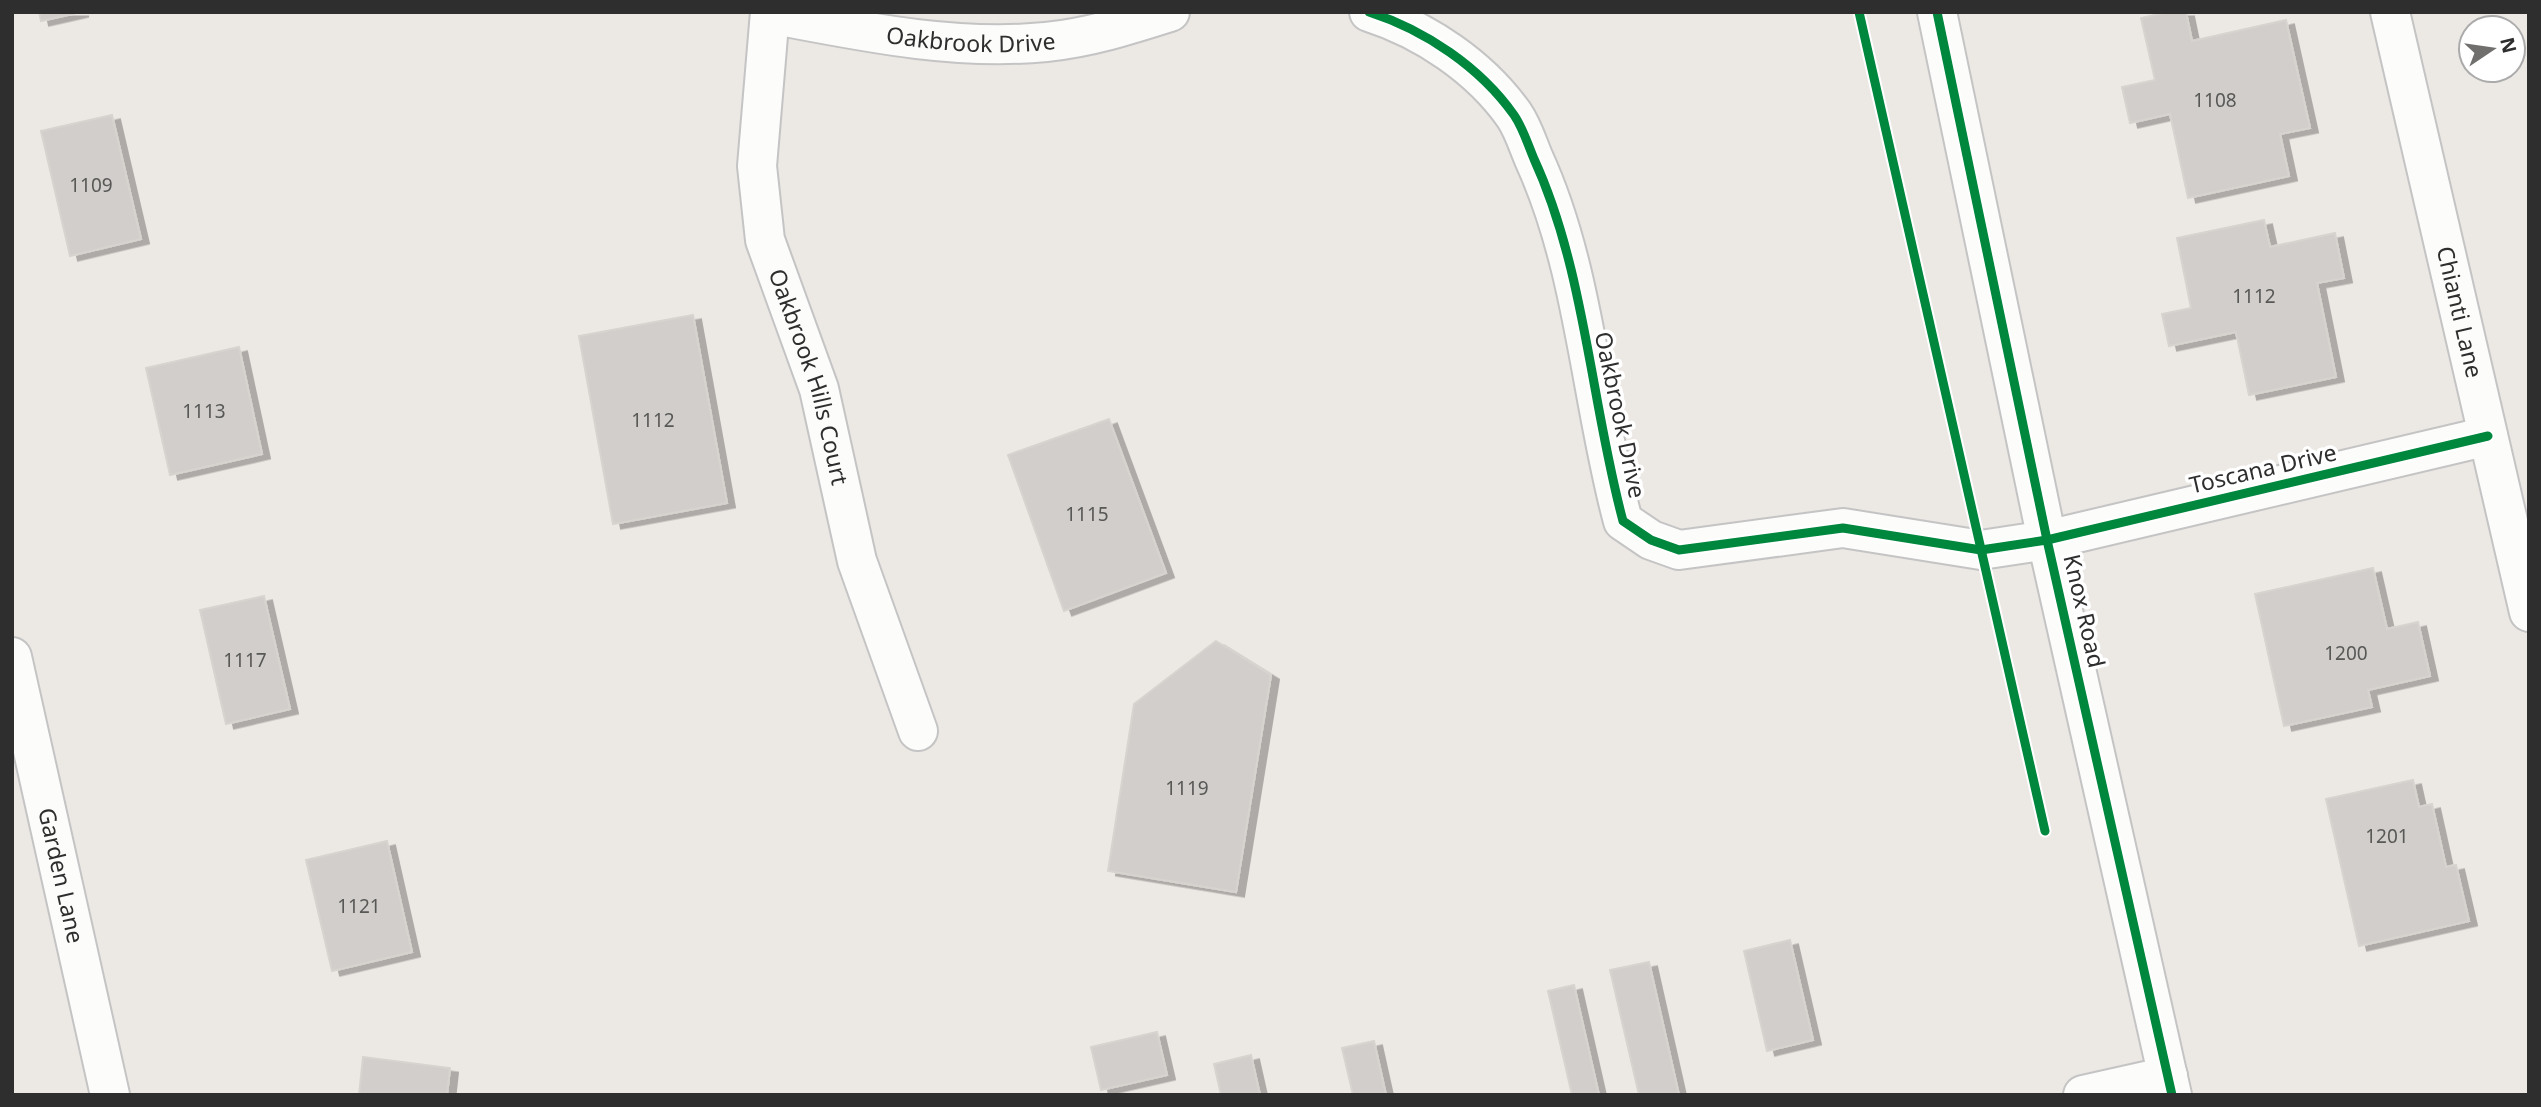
<svg xmlns="http://www.w3.org/2000/svg" width="2541" height="1107" viewBox="0 0 2541 1107" font-family="'Noto Sans',sans-serif">
<defs>
<filter id="shadow"><feDropShadow dx="8" dy="4.5" stdDeviation="0" flood-color="#0004"/></filter>
</defs>
<rect width="100%" height="100%" fill="#ece8e4"/>
<!-- building -->
<g fill="#d1cecb" stroke="#d7d4d0" stroke-width="2" filter="url(#shadow)">
<path d="M39,12H81L41,21Z"/>
<path d="M2169,12H2186L2192,41L2286,20L2310,128L2280,134L2289,176L2188,198L2170,114L2130,123L2122,87L2155,80L2141,18Z"/>
<path d="M112,115L141,239L70,256L41,131Z"/>
<path d="M2264,220L2270,247L2335,233L2344,278L2317,283L2336,377L2249,395L2236,332L2169,346L2162,314L2191,308L2177,238Z"/>
<path d="M693,315L727,503L613,524L579,336Z"/>
<path d="M239,347L262,454L170,475L146,368Z"/>
<path d="M1109,419L1166,573L1064,611L1008,455Z"/>
<path d="M2373,568L2387,629L2418,622L2430,676L2368,690L2372,707L2284,726L2255,594Z"/>
<path d="M264,596L290,709L226,724L200,610Z"/>
<path d="M1216,641L1271,675L1236,892L1108,871L1134,704Z"/>
<path d="M2413,780L2419,807L2432,804L2446,867L2456,865L2469,921L2359,946L2326,799Z"/>
<path d="M387,841L412,952L332,971L306,860Z"/>
<path d="M1790,940L1813,1040L1767,1051L1744,951Z"/>
<path d="M1649,962L1679,1095H1639L1610,970Z"/>
<path d="M1574,985L1599,1095H1572L1548,991Z"/>
<path d="M1157,1032L1167,1075L1101,1090L1091,1047Z"/>
<path d="M1374,1041L1386,1095H1353L1342,1048Z"/>
<path d="M1251,1055L1260,1095H1221L1214,1064Z"/>
<path d="M363,1057L450,1068L447,1095H359Z"/>
</g>
<g fill="none" stroke-linecap="round" stroke-linejoin="round">
<defs>
<g id="minor">
<path id="s1" d="M770,12L757,166L765,240L819,389L857,561L918,731"/>
<path d="M1369,12C1425,30 1480,67 1514,115C1523,128 1528,145 1534,159C1585,270 1591,403 1623,521L1651,540L1679,550L1843,528L1981,550L2047,540L2488,436"/>
<path d="M1937,12L2047,540L2172,1095"/>
<path id="s2" d="M2390,12L2529,612"/>
<path id="s3" d="M770,14C860,31 953,51 1046,42C1088,38 1129,25 1170,12"/>
<path id="s4" d="M12,657L110,1095"/>
<path d="M2083,1095L2168,1076"/>
</g>
</defs>
<!-- minor casing -->
<use href="#minor" stroke="#c5c4c5" stroke-width="42"/>
<!-- minor -->
<use href="#minor" stroke="#fcfcfb" stroke-width="38"/>
<defs>
<g id="cycleway">
<path d="M1369,12C1425,30 1480,67 1514,115C1523,128 1528,145 1534,159C1585,270 1591,403 1623,521L1651,540L1679,550L1843,528L1981,550L2047,540L2488,436"/>
<path d="M1859,12L2045,831"/>
<path d="M1937,12L2047,540L2172,1095"/>
</g>
</defs>
<!-- cycleway casing -->
<use href="#cycleway" stroke="#fff" stroke-width="13"/>
<!-- cycleway -->
<use href="#cycleway" stroke="#00873e" stroke-width="9"/>
</g>
<g text-anchor="middle" stroke-width="7" stroke-linejoin="round" paint-order="stroke">
<!-- number labels -->
<g font-size="19" fill="#585857">
<text x="2215" y="107">1108</text>
<text x="91" y="192">1109</text>
<text x="2254" y="303">1112</text>
<text x="204" y="418">1113</text>
<text x="653" y="427">1112</text>
<text x="1087" y="521">1115</text>
<text x="2346" y="660">1200</text>
<text x="245" y="667">1117</text>
<text x="1187" y="795">1119</text>
<text x="2387" y="843">1201</text>
<text x="359" y="913">1121</text>
</g>
<!-- street labels -->
<g font-size="23" fill="#2e2e2e" stroke="#fff">
<text dy="8" stroke="none"><textPath href="#s3" startOffset="203">Oakbrook Drive</textPath></text>
<text dy="8" stroke="none"><textPath href="#s2" startOffset="308">Chianti Lane</textPath></text>
<text dy="8" stroke="none"><textPath href="#s1" startOffset="373">Oakbrook Hills Court</textPath></text>
<text transform="translate(1620 415) rotate(78)" y="8">Oakbrook Drive</text>
<text transform="translate(2263 469) rotate(-13)" y="8">Toscana Drive</text>
<text transform="translate(2084 611) rotate(77)" y="8">Knox Road</text>
<text dy="8" stroke="none"><textPath href="#s4" startOffset="224">Garden Lane</textPath></text>
</g>
</g>
<!-- border -->
<rect width="2541" height="1107" fill="none" stroke="#2e2e2e" stroke-width="28"/>
<!-- north arrow -->
<g transform="translate(2492 49) rotate(77)"><circle r="33" fill="#ffffff" stroke="#ababab" stroke-width="2"/>
<path d="M0-5L12 26L0 18L-12 26Z" fill="#706f6e"/>
<text y="-10" font-size="19" font-weight="bold" text-anchor="middle" fill="#2e2e2e">N</text>
</g>
</svg>
